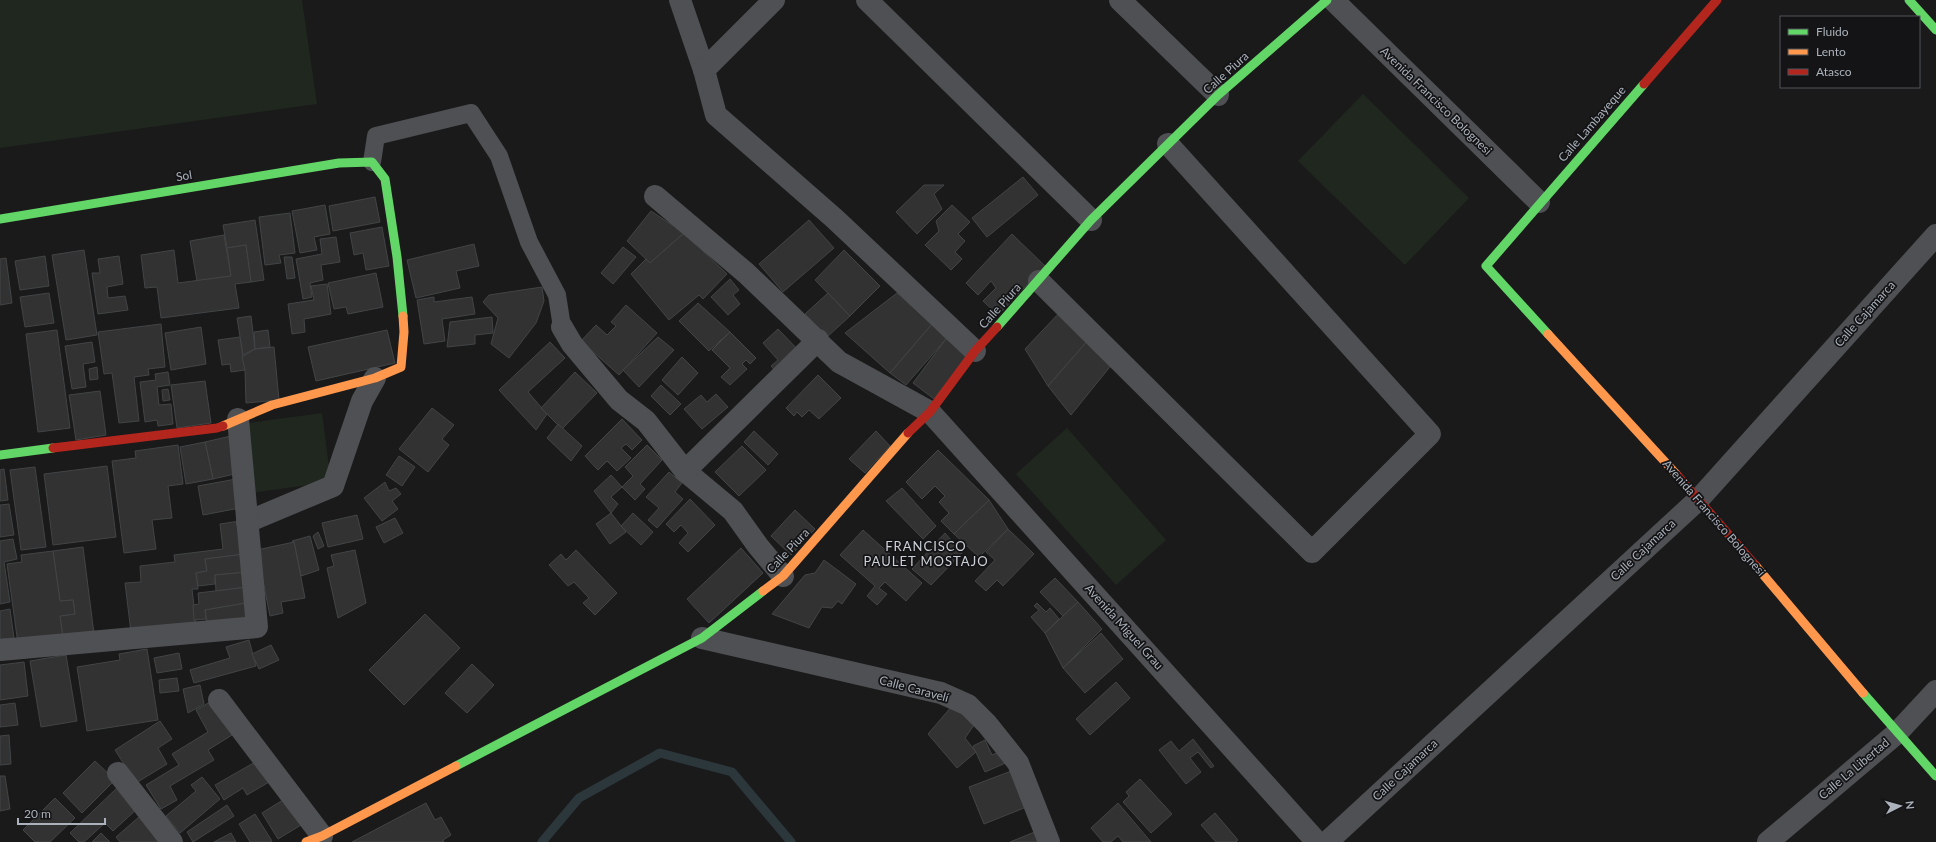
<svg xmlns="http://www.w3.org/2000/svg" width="1936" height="842" viewBox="0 0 1936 842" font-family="Lato,sans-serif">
<rect width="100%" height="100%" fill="#1a1a1a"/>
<!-- green -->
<g fill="#1f271f">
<path d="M0,0H302L317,104L0,148Z"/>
<path d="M1363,94L1469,198L1405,265L1298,161Z"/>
<path d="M322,413L331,482L250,493L241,424Z"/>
<path d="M1067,428L1166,540L1116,585L1016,474Z"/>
</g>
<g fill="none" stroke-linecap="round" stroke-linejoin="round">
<!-- stream -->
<path stroke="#2c373c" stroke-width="9" d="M542,842L579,798L660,753L732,772L791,842"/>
</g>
<!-- building -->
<g fill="#323232" stroke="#424446">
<path d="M1023,177L1038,195L987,237L972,218Z"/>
<path d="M924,185H944L934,194L942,209L917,234L896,212Z"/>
<path d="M375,197L380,222L333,231L329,206Z"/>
<path d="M325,205L330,234L314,237L317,250L300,253L292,211Z"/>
<path d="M952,205L970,222L958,234L965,241L955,252L962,259L951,270L925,245L939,231L936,221Z"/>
<path d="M651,211L684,233L650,263L627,241Z"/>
<path d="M290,213L295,253L279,255L281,263L265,265L259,217Z"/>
<path d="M255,220L264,280L251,282L246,245L227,248L223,225Z"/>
<path d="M809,220L834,248L783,292L759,264Z"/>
<path d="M382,227L389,266L366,270L363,253L354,255L350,233Z"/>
<path d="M684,233L727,274L703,299L699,295L669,320L631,274L646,259L650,263Z"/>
<path d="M1012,234L1045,266L998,315L983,301L996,288L991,281L978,295L966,283Z"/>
<path d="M224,235L231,276L197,281L190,241Z"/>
<path d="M336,237L340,262L321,265L323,280L310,283L312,297L303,299L296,259L322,254L320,239Z"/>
<path d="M474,244L479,266L456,271L460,288L416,298L407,260Z"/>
<path d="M246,245L251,282L235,284L239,308L161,318L157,287L145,288L141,255L174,250L178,283L231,276L227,248Z"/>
<path d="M623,247L636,257L613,284L601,273Z"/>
<path d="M84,250L97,335L66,340L52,255Z"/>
<path d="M844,250L880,286L850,316L815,280Z"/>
<path d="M45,256L49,286L20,290L15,261Z"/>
<path d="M119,256L123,284L107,287L108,298L125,296L128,310L98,314L92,273H100L98,259Z"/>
<path d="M284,257H292L295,278L287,279Z"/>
<path d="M6,258L12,303L0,305V259Z"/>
<path d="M376,273L383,307L348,314L346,307L334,309L328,283Z"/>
<path d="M730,279L739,290L733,295L740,304L728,315L711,297Z"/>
<path d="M327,284L331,314L304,319L305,332L292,334L288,304L314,300L311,286Z"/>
<path d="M542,287L544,301L536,323L509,358L491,344L498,318L483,302L489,295Z"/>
<path d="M49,293L54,323L25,327L20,297Z"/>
<path d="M828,293L850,316L827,337L805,314Z"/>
<path d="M897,293L932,324L890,373L845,333Z"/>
<path d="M434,297V302L472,297L475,314L442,319L445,341L424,344L417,300Z"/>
<path d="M698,303L730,332L709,351L679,321Z"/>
<path d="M626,305L657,333L619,375L581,341L596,325L607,335L616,326L611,322Z"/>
<path d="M1061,311L1090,338L1048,386L1025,349Z"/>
<path d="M251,316L255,349L243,355L237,318Z"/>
<path d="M492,317L493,333L475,335V344L447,347L450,322Z"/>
<path d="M161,324L165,367L148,369L149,375L134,377L139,421L119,423L112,373L104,374L98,332Z"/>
<path d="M932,324L946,339L906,385L890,373Z"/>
<path d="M201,327L206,364L171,370L165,333Z"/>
<path d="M778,329L801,353L778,374L771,366L778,360L763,343Z"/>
<path d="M57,330L70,428L38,432L26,334Z"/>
<path d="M268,330L270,347L255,349L254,332Z"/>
<path d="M387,330L395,363L316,381L308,347Z"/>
<path d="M730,332L756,358L750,364L746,360L742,364L747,369L730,385L721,377L730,368L712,350Z"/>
<path d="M240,337L245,370L231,372L230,364L222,365L218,340Z"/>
<path d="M658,337L674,350L639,387L623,370Z"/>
<path d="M1090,338L1113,363L1071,415L1048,386Z"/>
<path d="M946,339L968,355L934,399L913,383Z"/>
<path d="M92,342L95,362L83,364L86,387L72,389L65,346Z"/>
<path d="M550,342L565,358L528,392L547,414L536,430L499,390Z"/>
<path d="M274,347L279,400L246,403L245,370L242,357L255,349Z"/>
<path d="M682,357L698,373L678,395L662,380Z"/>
<path d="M97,367L98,379L90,380L89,369Z"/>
<path d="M168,372L170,385L157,387L159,405L171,404L173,424L158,426L157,420L145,422L140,382L156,380L155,374Z"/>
<path d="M575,372L597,393L562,429L541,408Z"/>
<path d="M818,375L841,398L819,419L809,410L802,417L797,412L794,416L786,408Z"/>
<path d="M205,381L211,423L177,428L171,385Z"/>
<path d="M661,385L681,404L670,415L651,396Z"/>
<path d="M168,389L170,400L163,401L162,390Z"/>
<path d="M100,391L106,435L76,440L69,395Z"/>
<path d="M716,394L728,407L702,429L684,409L701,395L707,402Z"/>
<path d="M432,408L454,425L442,439L449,445L428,472L399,449Z"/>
<path d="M622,419L642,440L632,450L626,444L621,448L631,458L617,471L607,461L598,470L585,456Z"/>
<path d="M558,424L582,446L571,461L547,438Z"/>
<path d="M754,431L778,454L768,465L744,442Z"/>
<path d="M876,431L890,446L865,473L849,459Z"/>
<path d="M231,436L239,473L213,479L205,442Z"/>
<path d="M205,442L213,479L186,484L180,447Z"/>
<path d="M178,445L183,484L168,486L172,518L152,520L156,549L124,553L112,461L136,458L135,451Z"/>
<path d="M647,445L662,460L640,484L645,489L635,500L622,487L633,476L625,467Z"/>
<path d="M742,446L766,470L739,496L715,472Z"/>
<path d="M938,450L989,500L954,534L941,521L949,513L939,502L945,496L935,486L922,499L906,482Z"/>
<path d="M399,456L415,467L402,486L386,475Z"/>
<path d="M107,466L116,537L53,545L44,474Z"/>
<path d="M35,467L46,547L21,550L10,470Z"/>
<path d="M4,469L8,500L0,501V470Z"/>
<path d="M669,472L682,483L675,492L683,499L657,528L648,520L659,508L646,497Z"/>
<path d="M611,475L622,487L611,497L618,504L611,513L594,491Z"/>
<path d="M236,479L240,508L203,515L198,486Z"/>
<path d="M385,482L389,491L396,488L401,494L392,501L398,509L382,521L364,498Z"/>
<path d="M902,488L936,526L923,539L886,501Z"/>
<path d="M690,499L715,525L688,552L679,543L688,533L681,525L674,532L666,524Z"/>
<path d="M989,500L1008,529L979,557L954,534Z"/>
<path d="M9,504L14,535L0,537V505Z"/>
<path d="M795,510L815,529L791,555L771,536Z"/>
<path d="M611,513L626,532L610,544L596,524Z"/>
<path d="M633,513L653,532L641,545L621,526Z"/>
<path d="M357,515L363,539L328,547L322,523Z"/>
<path d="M395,518L403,533L384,543L376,527Z"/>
<path d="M240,521L245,554L205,559L207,571L196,573L198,589H192L196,623L131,632L125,583L141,582L140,566L175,562L174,555L223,549L220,524Z"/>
<path d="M1008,529L1034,554L1003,586L997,580L986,591L975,581L995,560L986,552Z"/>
<path d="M863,530L922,583L906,601L885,582L879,588L887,594L877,605L867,596L875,586L840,555Z"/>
<path d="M318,532L324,546L318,549L313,536Z"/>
<path d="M945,533L962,553L931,585L912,569Z"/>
<path d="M310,536L319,570L301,576L294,542L292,541Z"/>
<path d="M13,539L17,559L4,562L10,602L0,604V541Z"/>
<path d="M294,542L305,598L281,602L283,613L270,616L257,550Z"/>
<path d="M83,547L94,634L63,638L60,616L75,614L73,600L60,601L53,551Z"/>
<path d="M741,548L763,573L709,623L687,599Z"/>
<path d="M355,550L366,603L338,618L327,568L334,566L331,555Z"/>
<path d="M576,550L617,593L595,615L583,603L589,598L574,582L568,586L549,565L561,554L566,560Z"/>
<path d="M53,551L60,601L73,600L75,614L60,616L63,638L18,644L7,564L22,562L21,555Z"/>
<path d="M245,554L247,572L215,575V584L198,586L196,573L207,571L205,559Z"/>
<path d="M824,560L856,584L842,604L838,601L832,608L822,607L809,628L772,614L805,575L815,573Z"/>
<path d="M247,572L248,587L216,591L215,575Z"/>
<path d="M1055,578L1078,602L1063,616L1040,592Z"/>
<path d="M248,587L252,602L205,610L206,619L194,620L193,605L199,604L198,593Z"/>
<path d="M252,602L255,620L208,627L205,610Z"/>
<path d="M1078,602L1102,629L1063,668L1045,633Z"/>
<path d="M1037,603L1046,612L1050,608L1059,619L1045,633L1031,617L1039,610L1034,606Z"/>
<path d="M10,609L14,638L0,639V611Z"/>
<path d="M425,614L460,648L404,705L369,670Z"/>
<path d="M1101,633L1123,659L1085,693L1063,668Z"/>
<path d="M249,640L256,666L194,683L190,670L230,658L226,647Z"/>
<path d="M271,645L279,660L259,669L252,654Z"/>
<path d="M147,649L158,720L87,731L77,667L120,660L119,654Z"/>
<path d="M179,653L182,669L157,673L154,658Z"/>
<path d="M66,655L77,721L41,727L30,661Z"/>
<path d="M24,662L28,696L0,700V665Z"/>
<path d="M472,664L494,685L467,713L445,693Z"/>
<path d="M177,678L179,691L160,693L159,680Z"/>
<path d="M1116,682L1130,698L1090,735L1076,719Z"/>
<path d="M200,685L204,704L188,713L183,689Z"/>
<path d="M958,699L979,718L965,738L976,752L957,768L928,734Z"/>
<path d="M212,701L232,735L208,750L214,760L170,786L177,800L161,809L146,785L179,765L172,754L208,732L196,710Z"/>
<path d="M15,703L18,725L0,727V705Z"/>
<path d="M160,721L172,739L158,748L167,764L136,783L115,750Z"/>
<path d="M9,735L11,764L0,765V736Z"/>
<path d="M1193,739L1214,766L1211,768L1198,752L1190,758L1201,772L1186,784L1159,750L1171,741L1179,751Z"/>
<path d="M985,740L992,755L1004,750L1008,762L985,772L973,746Z"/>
<path d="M95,761L115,780L82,813L63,793Z"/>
<path d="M257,761L269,782L247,795L243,788L224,800L215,785Z"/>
<path d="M1014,770L1029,806L984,824L969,787Z"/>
<path d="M0,776H5L10,809L0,811Z"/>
<path d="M202,777L220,799L180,833L166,816L196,791L191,785Z"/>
<path d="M1140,779L1172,814L1151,833L1123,802L1129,796L1126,792Z"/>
<path d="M118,787L138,808L113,831L105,823L84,842H79L70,833Z"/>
<path d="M55,798L75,818L50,842H35L23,830Z"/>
<path d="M286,798L301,825L278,839L262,813Z"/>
<path d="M426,803L435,820L441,817L451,835L443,840L444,842H352Z"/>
<path d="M1118,803L1151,842H1123L1118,836L1111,842H1103L1091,828Z"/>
<path d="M227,805L234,816L193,842L187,832Z"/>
<path d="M1215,813L1238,840L1236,842H1216L1201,825Z"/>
<path d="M255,814L272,841L270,842H250L239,824Z"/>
<path d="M140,816L162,842H120L116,837Z"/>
<path d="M1042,829L1047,842H1010Z"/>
<path d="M101,833L110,842H92Z"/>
<path d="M231,833L236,842H214Z"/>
</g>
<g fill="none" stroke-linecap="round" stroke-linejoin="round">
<!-- lane -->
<path stroke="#4e5053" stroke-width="18" d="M372,162L376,136L471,113L499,156L529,242L557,295L562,327"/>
<!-- street -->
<g stroke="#4e5053" stroke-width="22">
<path d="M680,0L704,70L716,115L835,219L975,351"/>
<path d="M867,0L1091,220"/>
<path d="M1120,0L1218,95"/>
<path d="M1333,0L1539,202"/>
<path d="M704,70L774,0"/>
<path d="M655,196L746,273L839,362L930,412L1317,842"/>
<path d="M1039,281L1312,552L1430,434L1168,144"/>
<path d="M562,327L572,344L619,400L646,421L685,471L733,511L758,546L783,576"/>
<path d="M685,471L818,340"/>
<path d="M247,522L333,486L362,401L375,378"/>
<path d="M702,638L941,693L968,705L987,724L1018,763L1049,842"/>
<path d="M0,650L257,627L238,419"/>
<path d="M219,700L322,836"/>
<path d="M118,773L172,842"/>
<path d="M1327,842L1699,499L1936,235"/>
<path d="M1768,842L1897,733L1936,691"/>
</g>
<!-- fast -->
<g stroke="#63d668" stroke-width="9">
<path d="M1909,0L1936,30"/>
<path d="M0,219L339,163L372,162L385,179L397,257L403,316"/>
<path d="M997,327L1091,220L1218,95L1327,0"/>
<path d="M1548,334L1486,266L1644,84"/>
<path d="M0,455L53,448"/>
<path d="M1863,693L1936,776"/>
<path d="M456,766L702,638L763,591"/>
</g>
<!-- slow -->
<g stroke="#ff974d" stroke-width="9">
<path d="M1548,334L1677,475"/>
<path d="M223,426L272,405L375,378L401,367L404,332L403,316"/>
<path d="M1755,565L1863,693"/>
<path d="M763,591L783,576L908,433"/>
<path d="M306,842L322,836L456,766"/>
</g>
<!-- jam -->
<g stroke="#b3261e" stroke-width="9">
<path d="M1644,84L1717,0"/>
<path d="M908,433L930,412L975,351L997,327"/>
<path d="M53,448L217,428L223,426"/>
<path d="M1677,475L1755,565"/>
</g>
</g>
<g text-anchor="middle" stroke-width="3.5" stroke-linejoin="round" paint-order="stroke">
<!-- street labels -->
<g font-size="12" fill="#abb2bb" stroke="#141416">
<text transform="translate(1226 73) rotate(-42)" y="4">Calle Piura</text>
<text transform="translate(1436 101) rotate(44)" y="4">Avenida Francisco Bolognesi</text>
<text transform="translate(1592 124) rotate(-49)" y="4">Calle Lambayeque</text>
<text transform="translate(184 176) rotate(-9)" y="4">Sol</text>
<text transform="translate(1000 306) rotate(-48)" y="4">Calle Piura</text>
<text transform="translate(1865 314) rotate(-48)" y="4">Calle Cajamarca</text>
<text transform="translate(1714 518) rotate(49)" y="4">Avenida Francisco Bolognesi</text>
<text transform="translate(1643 550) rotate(-43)" y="4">Calle Cajamarca</text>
<text transform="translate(788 551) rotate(-47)" y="4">Calle Piura</text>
<text transform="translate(1124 627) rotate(48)" y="4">Avenida Miguel Grau</text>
<text transform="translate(914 689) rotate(15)" y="4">Calle Caravelí</text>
<text transform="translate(1854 769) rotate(-40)" y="4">Calle La Libertad</text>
<text transform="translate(1405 770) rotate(-43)" y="4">Calle Cajamarca</text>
</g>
<!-- neighbourhood labels -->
<g font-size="13" letter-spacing="1" fill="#ccd0d7" stroke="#141416">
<text x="926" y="551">FRANCISCO<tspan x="926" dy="15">PAULET MOSTAJO</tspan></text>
</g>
</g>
<!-- legend -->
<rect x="1780" y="16" width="140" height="72" fill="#141416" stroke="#505358"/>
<rect x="1788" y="29" width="20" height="6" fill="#63d668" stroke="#505358"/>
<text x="1816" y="36" font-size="12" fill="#abb2bb">Fluido</text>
<rect x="1788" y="49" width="20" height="6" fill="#ff974d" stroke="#505358"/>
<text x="1816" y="56" font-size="12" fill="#abb2bb">Lento</text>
<rect x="1788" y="69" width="20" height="6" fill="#b3261e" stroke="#505358"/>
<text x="1816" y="76" font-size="12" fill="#abb2bb">Atasco</text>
<!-- north arrow -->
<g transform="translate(1900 806) rotate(84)" stroke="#141416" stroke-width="3" paint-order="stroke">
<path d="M0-3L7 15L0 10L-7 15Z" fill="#abb2bb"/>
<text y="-6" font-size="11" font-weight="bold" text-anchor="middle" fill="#abb2bb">N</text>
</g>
<!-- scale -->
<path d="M18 818v6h87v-6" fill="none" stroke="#abb2bb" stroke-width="2"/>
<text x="24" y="818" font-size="12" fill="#abb2bb" stroke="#141416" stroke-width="3" paint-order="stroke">20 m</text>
</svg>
